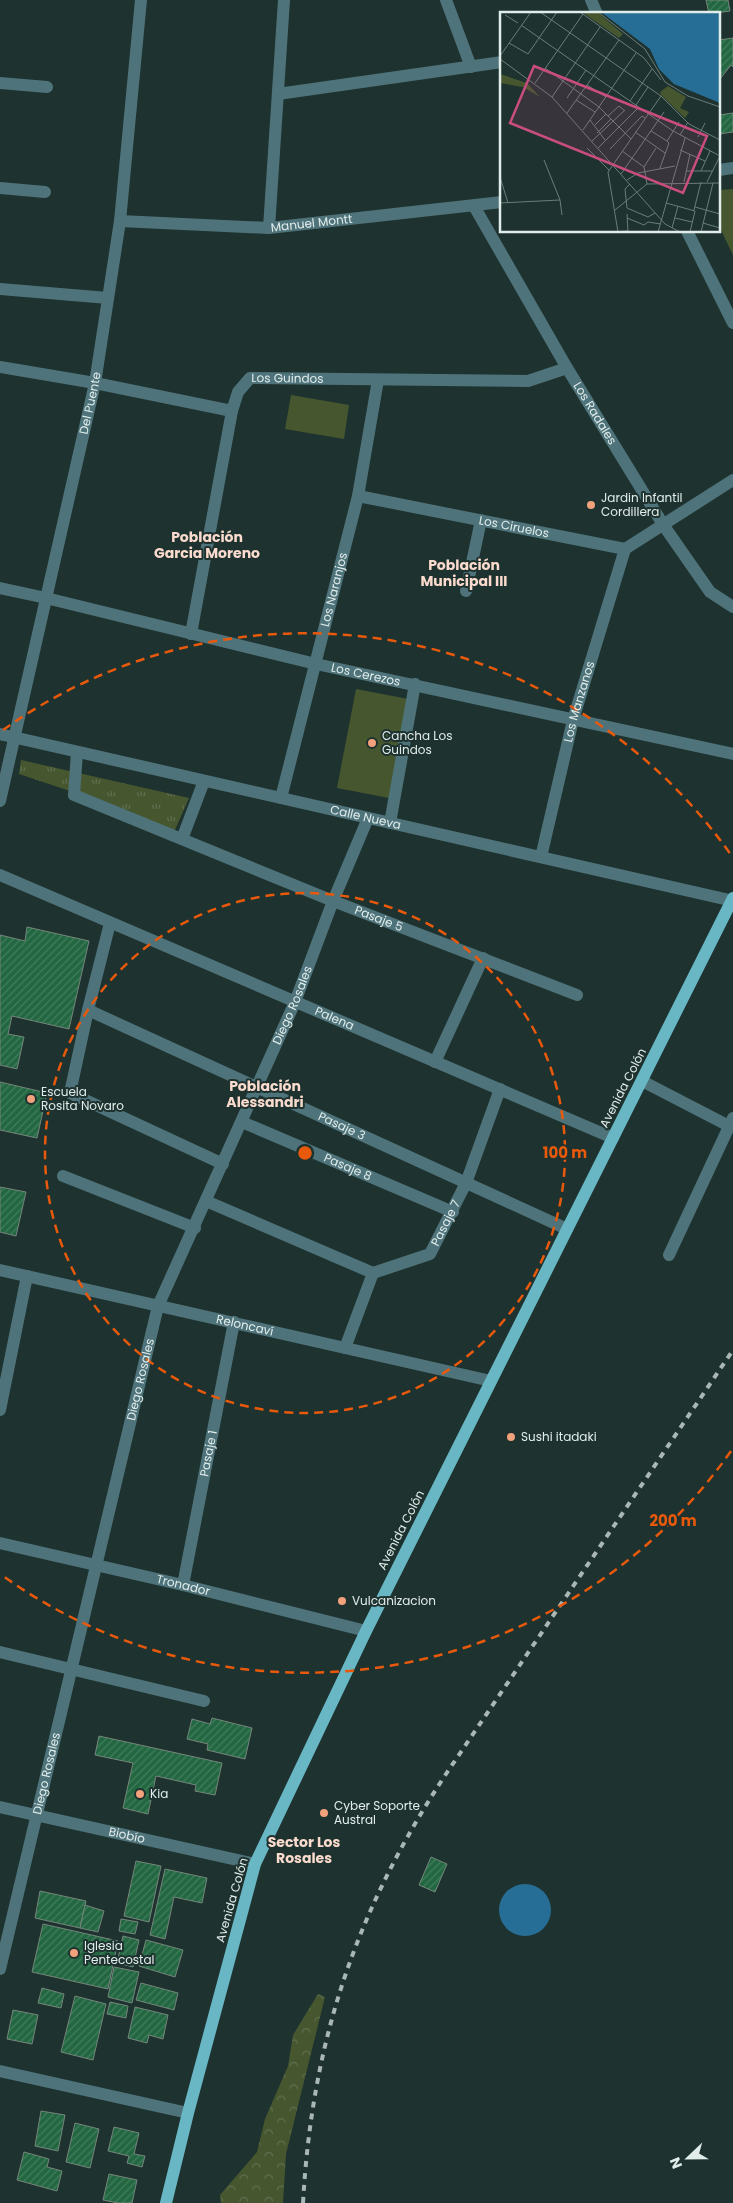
<svg xmlns="http://www.w3.org/2000/svg" width="733" height="2203" viewBox="0 0 733 2203" font-family="Poppins,sans-serif">
<defs>
<pattern id="grass-tufts" width="24" height="20" patternUnits="userSpaceOnUse" patternTransform="scale(1.25)"><rect width="24" height="20" fill="#465730"/><path d="M3 7l-1-3M5 7V3M7 7l1-3M15 17l-1-3M17 17v-4M19 17l1-3" fill="none" stroke="#606f4e"/></pattern>
<pattern id="forest-crowns" width="20" height="18" patternUnits="userSpaceOnUse" patternTransform="scale(1.25)"><rect width="20" height="18" fill="#465730"/><path d="M2 6a3 3 0 1 1 6 0M12 15a3 3 0 1 1 6 0" fill="none" stroke="#606f4e"/></pattern>
<pattern id="building-hatch" width="6" height="6" patternUnits="userSpaceOnUse" patternTransform="scale(1.25)"><rect width="6" height="6" fill="#226741"/><path d="M-1 1l2-2M0 6l6-6M5 7l2-2" fill="none" stroke="#427d5d"/></pattern>
</defs>
<rect width="100%" height="100%" fill="#1e322f"/>
<!-- grass -->
<path fill="url(#grass-tufts)" d="M21,760L189,798L174,832L67,790L19,774Z"/>
<!-- forest -->
<path fill="url(#forest-crowns)" d="M318,1994L325,1997L286,2154L283,2203H221L220,2195L257,2152L265,2119L288,2066L293,2035Z"/>
<!-- green -->
<g fill="#465730">
<path d="M733,189V255L719,226V190Z"/>
<path d="M291,395L349,405L344,439L285,429Z"/>
<path d="M356,689L408,699L389,798L337,788Z"/>
</g>
<!-- water -->
<circle fill="#276e96" cx="525" cy="1910" r="26"/>
<!-- building -->
<g fill="url(#building-hatch)" stroke="#75867b">
<path d="M706,0H728L730,11L709,14Z"/>
<path d="M733,38V67L731,65L720,79L719,40Z"/>
<path d="M733,113V132L719,134V115Z"/>
<path d="M27,927L89,941L69,1029L12,1016L8,1034L24,1037L17,1069L0,1065V935L25,941Z"/>
<path d="M0,1082L47,1093L37,1138L0,1130Z"/>
<path d="M0,1187L26,1192L16,1236L0,1232Z"/>
<path d="M212,1718L252,1728L245,1759L207,1750L208,1744L187,1739L192,1719L210,1724Z"/>
<path d="M99,1736L222,1763L215,1795L195,1791L196,1785L156,1776L148,1814L123,1808L133,1763L95,1755Z"/>
<path d="M431,1857L447,1864L435,1892L419,1885Z"/>
<path d="M136,1861L161,1866L149,1922L124,1916Z"/>
<path d="M165,1869L207,1878L202,1903L174,1897L165,1939L150,1935Z"/>
<path d="M40,1891L86,1901L80,1928L35,1918Z"/>
<path d="M85,1905L104,1911L98,1932L80,1928Z"/>
<path d="M121,1919L138,1922L135,1934L119,1931Z"/>
<path d="M43,1924L118,1941L108,1989L32,1972Z"/>
<path d="M123,1936L139,1940L133,1967L117,1963Z"/>
<path d="M146,1940L183,1950L175,1977L139,1966Z"/>
<path d="M114,1967L139,1972L132,2003L108,1997Z"/>
<path d="M141,1983L178,1993L174,2010L136,2000Z"/>
<path d="M42,1988L64,1994L61,2008L38,2003Z"/>
<path d="M75,1996L106,2004L93,2060L61,2052Z"/>
<path d="M110,2002L128,2006L126,2018L107,2014Z"/>
<path d="M135,2007L168,2015L163,2039L149,2035L147,2043L128,2038Z"/>
<path d="M13,2010L38,2015L32,2044L7,2039Z"/>
<path d="M41,2111L65,2115L58,2151L35,2146Z"/>
<path d="M75,2123L99,2129L90,2168L66,2162Z"/>
<path d="M114,2127L139,2133L134,2154L145,2156L142,2167L127,2163L129,2156L108,2151Z"/>
<path d="M24,2152L49,2159L47,2167L62,2171L57,2191L17,2180Z"/>
<path d="M109,2174L137,2180L132,2203H118L103,2200Z"/>
</g>
<g fill="none" stroke-linecap="round" stroke-linejoin="round">
<!-- minor -->
<g stroke="#4f737a" stroke-width="12">
<path d="M446,0L471,67"/>
<path d="M591,0L597,14"/>
<path d="M0,83L47,87"/>
<path d="M278,94L502,62"/>
<path d="M719,170L733,168"/>
<path d="M0,188L45,192"/>
<path id="s1" d="M474,206L567,368L664,526L710,592L733,607"/>
<path id="s2" d="M120,221L269,228L502,202"/>
<path d="M269,228L284,0"/>
<path d="M687,231L733,323"/>
<path d="M0,289L108,298"/>
<path id="s3" d="M0,367L95,383L232,411L238,392L250,378L528,381L567,368"/>
<path id="s4" d="M358,496L625,549L733,480"/>
<path id="s5" d="M0,588L46,598L316,664L733,754"/>
<path d="M466,591L481,520"/>
<path d="M191,634L232,411"/>
<path id="s6" d="M0,734L733,901"/>
<path id="s7" d="M77,752L74,795L333,901L577,995"/>
<path id="s8" d="M281,798L358,496L378,380"/>
<path id="s9" d="M0,801L95,383L120,221L141,0"/>
<path d="M390,823L415,684"/>
<path d="M182,839L204,781"/>
<path id="s10" d="M541,857L573,720L625,549"/>
<path id="s11" d="M0,875L613,1138"/>
<path d="M110,923L88,1010L70,1093L223,1164"/>
<path id="s12" d="M88,1010L567,1229"/>
<path d="M435,1062L483,958"/>
<path d="M642,1081L729,1126"/>
<path id="s13" d="M242,1122L453,1212"/>
<path d="M63,1176L195,1228"/>
<path d="M206,1201L373,1273"/>
<path d="M669,1255L733,1118"/>
<path id="s14" d="M0,1270L491,1381"/>
<path id="s15" d="M345,1348L373,1273L430,1254L466,1183L500,1089"/>
<path d="M0,1410L27,1276"/>
<path id="s16" d="M0,1543L183,1585L366,1631"/>
<path id="s17" d="M183,1585L234,1322"/>
<path d="M0,1652L204,1701"/>
<path id="s18" d="M0,1807L255,1864"/>
<path id="s19" d="M0,1969L158,1306L295,1002L333,901L368,818"/>
<path d="M0,2071L188,2113"/>
</g>
<!-- major -->
<path stroke="#69b7c5" stroke-width="12" d="M166,2203L188,2113L255,1864L366,1631L733,898"/>
<!-- rail -->
<path stroke="#a9b7b5" stroke-width="4" stroke-dasharray="6 6" stroke-linecap="butt" d="M303,2203C312,2041 356,1910 446,1774L733,1350"/>
</g>
<!-- distance rings -->
<g fill="none" stroke="#e8590c" stroke-width="2.5" stroke-dasharray="9 6">
<circle cx="305" cy="1153" r="260"/>
<path d="M731 1451A520 520 0 0 1 3 1576M3 730A520 520 0 0 1 731 855"/>
</g>
<!-- markers -->
<g fill="#f1a17c" stroke="#1e322f" stroke-width="2">
<circle cx="591" cy="505" r="5"/>
<circle cx="372" cy="743" r="5"/>
<circle cx="31" cy="1099" r="5"/>
<circle cx="511" cy="1437" r="5"/>
<circle cx="342" cy="1601" r="5"/>
<circle cx="140" cy="1794" r="5"/>
<circle cx="324" cy="1813" r="5"/>
<circle cx="74" cy="1953" r="5"/>
</g>
<g text-anchor="middle" stroke-width="4" stroke-linejoin="round" paint-order="stroke">
<!-- street labels -->
<g font-size="12" fill="#e1edeb" stroke="#1e322f">
<text dy="4" stroke="none"><textPath href="#s2" startOffset="192">Manuel Montt</textPath></text>
<text dy="4" stroke="none"><textPath href="#s3" startOffset="312">Los Guindos</textPath></text>
<text dy="4" stroke="none"><textPath href="#s9" startOffset="408">Del Puente</textPath></text>
<text dy="4" stroke="none"><textPath href="#s1" startOffset="240">Los Radales</textPath></text>
<text dy="4" stroke="none"><textPath href="#s4" startOffset="159">Los Ciruelos</textPath></text>
<text dy="4" stroke="none"><textPath href="#s8" startOffset="215">Los Naranjos</textPath></text>
<text dy="4" stroke="none"><textPath href="#s5" startOffset="376">Los Cerezos</textPath></text>
<text dy="4" stroke="none"><textPath href="#s10" startOffset="160">Los Manzanos</textPath></text>
<text dy="4" stroke="none"><textPath href="#s6" startOffset="375">Calle Nueva</textPath></text>
<text dy="4" stroke="none"><textPath href="#s7" startOffset="372">Pasaje 5</textPath></text>
<text dy="4" stroke="none"><textPath href="#s19" startOffset="1011">Diego Rosales</textPath></text>
<text dy="4" stroke="none"><textPath href="#s11" startOffset="364">Palena</textPath></text>
<text transform="translate(623 1088) rotate(-63)" y="4">Avenida Colón</text>
<text dy="4" stroke="none"><textPath href="#s12" startOffset="279">Pasaje 3</textPath></text>
<text dy="4" stroke="none"><textPath href="#s13" startOffset="115">Pasaje 8</textPath></text>
<text dy="4" stroke="none"><textPath href="#s15" startOffset="175">Pasaje 7</textPath></text>
<text dy="4" stroke="none"><textPath href="#s14" startOffset="251">Reloncaví</textPath></text>
<text dy="4" stroke="none"><textPath href="#s19" startOffset="606">Diego Rosales</textPath></text>
<text dy="4" stroke="none"><textPath href="#s17" startOffset="134">Pasaje 1</textPath></text>
<text transform="translate(401 1530) rotate(-63)" y="4">Avenida Colón</text>
<text dy="4" stroke="none"><textPath href="#s16" startOffset="188">Tronador</textPath></text>
<text dy="4" stroke="none"><textPath href="#s19" startOffset="201">Diego Rosales</textPath></text>
<text dy="4" stroke="none"><textPath href="#s18" startOffset="130">Biobío</textPath></text>
<text transform="translate(232 1900) rotate(-74)" y="4">Avenida Colón</text>
</g>
<!-- poi labels -->
<g font-size="12" fill="#e1edeb" stroke="#1e322f" text-anchor="start">
<text x="601" y="502">Jardin Infantil<tspan x="601" dy="14">Cordillera</tspan></text>
<text x="382" y="740">Cancha Los<tspan x="382" dy="14">Guindos</tspan></text>
<text x="41" y="1096">Escuela<tspan x="41" dy="14">Rosita Novaro</tspan></text>
<text x="521" y="1441">Sushi itadaki</text>
<text x="352" y="1605">Vulcanizacion</text>
<text x="150" y="1798">Kia</text>
<text x="334" y="1810">Cyber Soporte<tspan x="334" dy="14">Austral</tspan></text>
<text x="84" y="1950">Iglesia<tspan x="84" dy="14">Pentecostal</tspan></text>
</g>
<!-- neighbourhood labels -->
<g font-size="14" font-weight="bold" fill="#fbdbcd" stroke="#1e322f">
<text x="207" y="542">Población<tspan x="207" dy="16">Garcia Moreno</tspan></text>
<text x="464" y="570">Población<tspan x="464" dy="16">Municipal III</tspan></text>
<text x="265" y="1091">Población<tspan x="265" dy="16">Alessandri</tspan></text>
<text x="304" y="1847">Sector Los<tspan x="304" dy="16">Rosales</tspan></text>
</g>
</g>
<!-- overview -->
<g transform="translate(500 12)">
<rect width="220" height="220" fill="#1e322f"/>
<path d="M168,74L186,85L180,96L189,100L185,106L161,83L160,80Z" fill="#465730"/>
<path d="M0,62L27,71L40,85L23,75L0,71Z" fill="#465730"/>
<path d="M82,0H97L123,22L119,26Z" fill="#465730"/>
<path d="M101,0H220V91L174,72L159,57L150,37Z" fill="#276e96"/>
<path fill="none" stroke="#6c7d7a" stroke-width="1" d="M40,0L161,84L189,112L220,128M80,0L144,46L161,68M98,0L145,37L165,70L188,84L220,95M5,3L18,11M21,13L173,119L220,144M9,31L28,42L57,0M0,44L31,0M0,47L52,85L165,212L180,220M45,56L99,95L131,127M35,71L83,2M87,73L106,85M52,85L100,15M67,86L86,58M76,88L95,100M130,89L152,57M136,93L148,75M67,101L119,28M108,104L119,94L125,99M90,108L105,128M95,113L106,102M83,118L136,41M151,119L167,129M135,120L165,141M97,121L111,107M180,123L188,110M198,125L205,111M92,129L125,98M87,136L109,158M98,136L139,95M110,137L142,104L145,106M180,138L205,149M122,139L144,155M44,148L60,188L62,203M160,156L169,131L167,129L179,110M186,159H213M201,159L210,139M121,162L164,100M0,165L8,191M127,168L138,161L175,154M184,170L190,142M207,170L220,144M130,172L125,177L127,196L148,205L155,201M147,172L144,155L156,136M0,191L60,188M166,191L195,199L190,220M195,195L220,202M115,198L147,172L220,171M194,198L201,170M127,202L128,220M127,206L144,213M175,206L192,210M203,211L220,216M144,213L148,210L161,212M172,216L178,194M113,220L128,219M118,220L108,160L161,84M158,220L185,126M201,220L213,171"/>
<path fill="#ca4d7f" fill-opacity="0.15" stroke="#ca4d7f" stroke-width="2.5" d="M34,54L207,124L183,181L10,111Z"/>
<rect width="220" height="220" fill="none" stroke="#e1edeb" stroke-width="2.5"/>
</g>
<circle cx="305" cy="1153" r="8" fill="#e8590c" stroke="#1e322f" stroke-width="2.5"/>
<g font-size="15" text-anchor="middle" font-weight="bold" fill="#e8590c" stroke="#1e322f" stroke-width="4" stroke-linejoin="round" paint-order="stroke">
<text x="565" y="1158">100 m</text>
<text x="673" y="1526">200 m</text>
</g>
<!-- north arrow -->
<g transform="translate(688 2158) rotate(248)" stroke="#1e322f" stroke-width="4" paint-order="stroke">
<path d="M0-4L9 19L0 12L-9 19Z" fill="#e1edeb"/>
<text y="-8" font-size="14" font-weight="bold" text-anchor="middle" fill="#e1edeb">N</text>
</g>
</svg>
